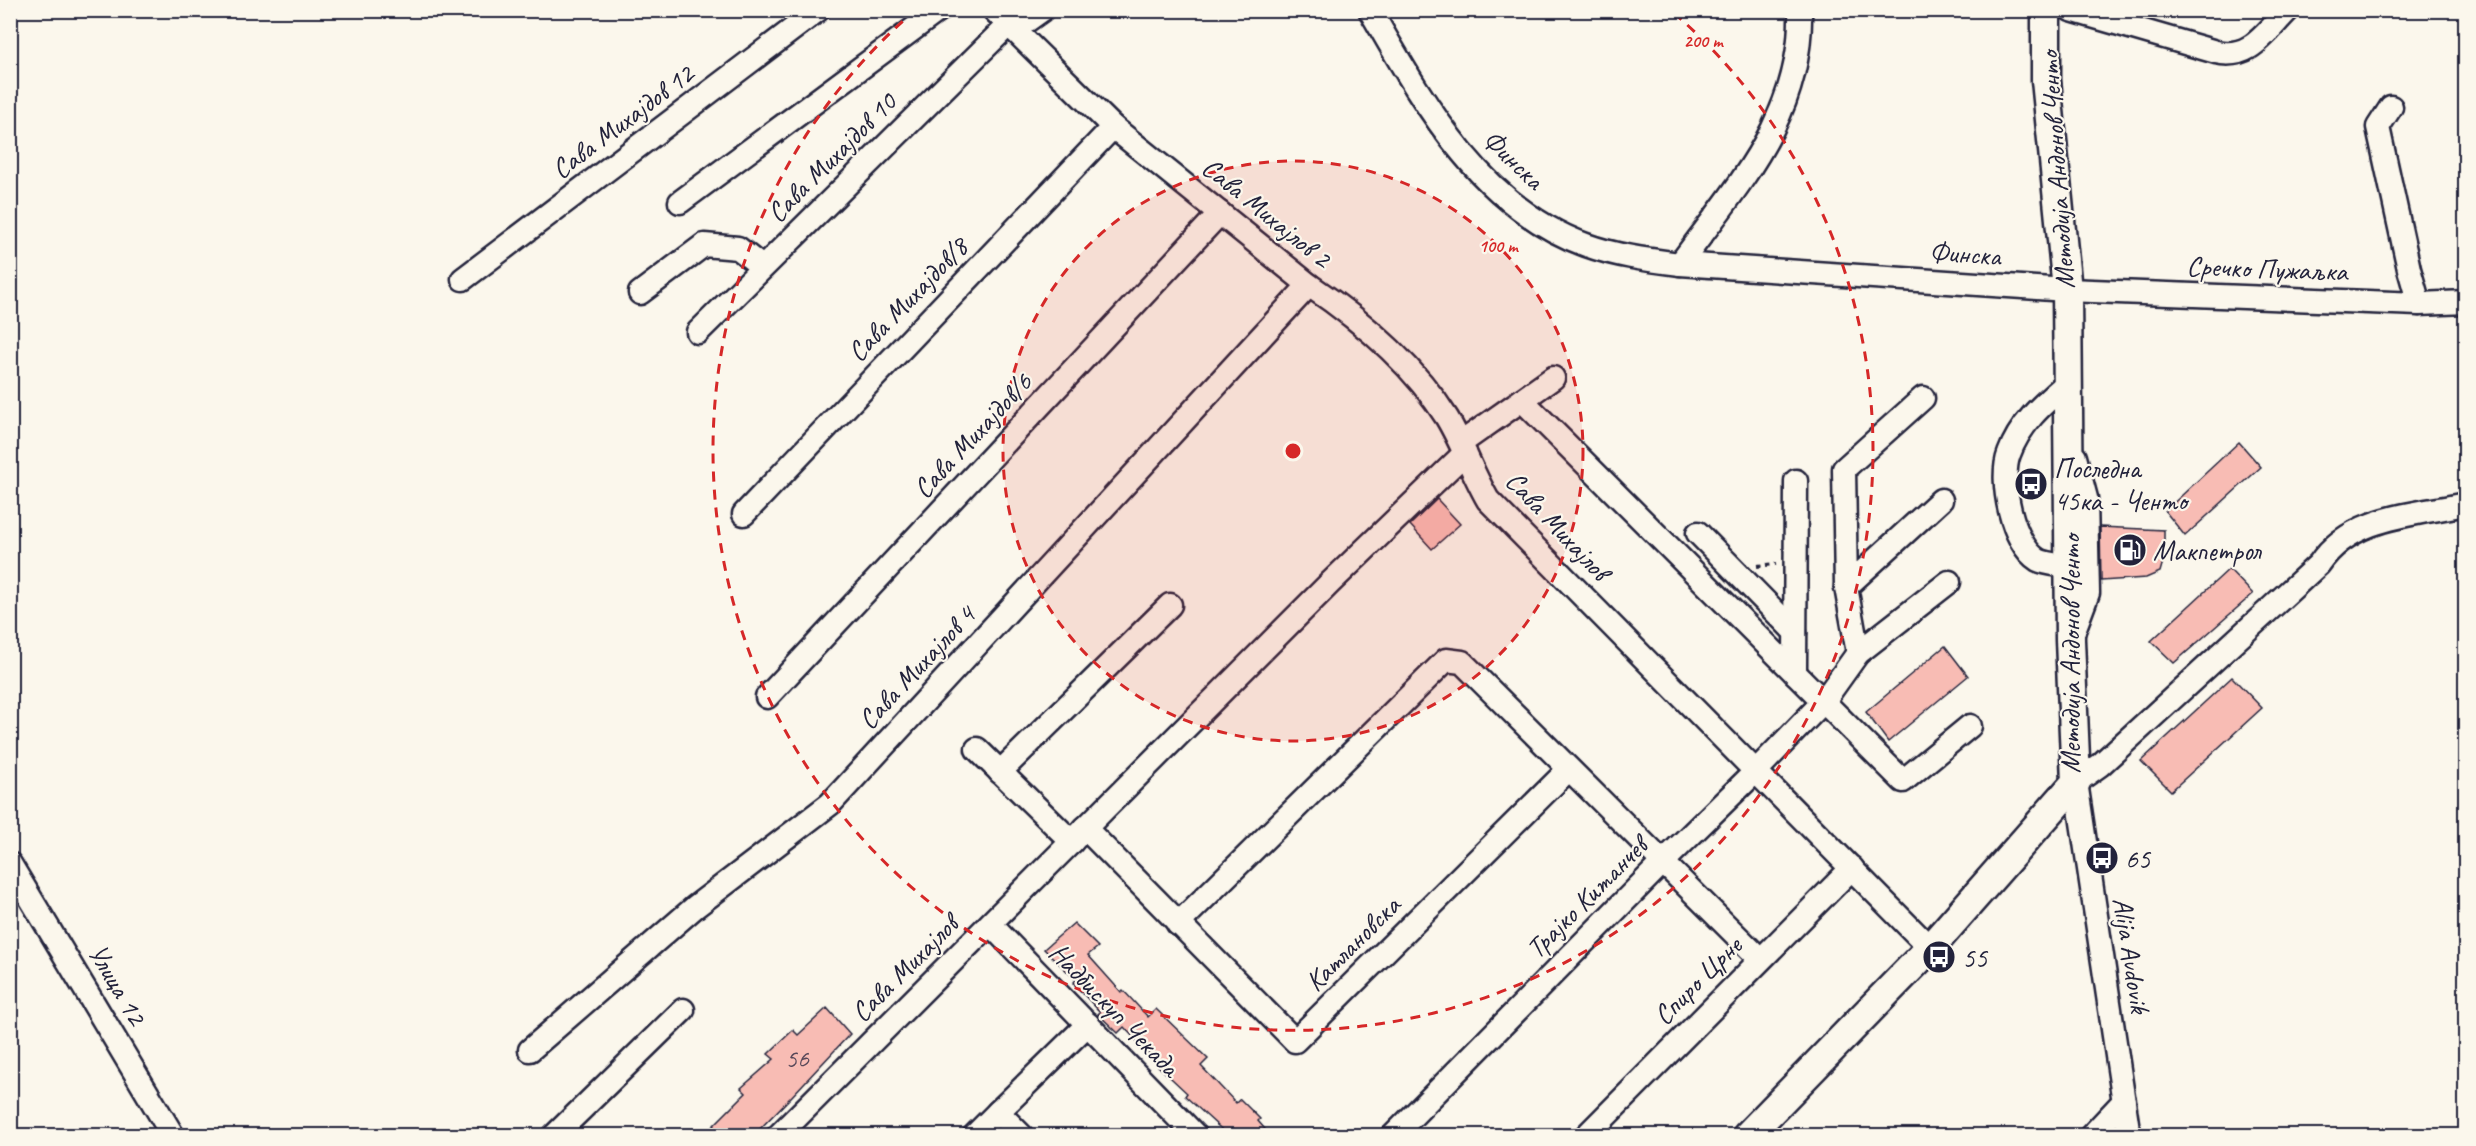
<svg xmlns="http://www.w3.org/2000/svg" width="2476" height="1146" viewBox="0 0 2476 1146" font-family="Caveat,sans-serif">
<rect width="100%" height="100%" fill="#fbf7ec"/>
<filter id="ink" filterUnits="userSpaceOnUse"><feTurbulence type="fractalNoise" baseFrequency=".0167" numOctaves="2"/><feDisplacementMap in="SourceGraphic" scale="12" xChannelSelector="R" yChannelSelector="G"/><feConvolveMatrix kernelMatrix="1 2 1 2 8 2 1 2 1" color-interpolation-filters="sRGB"/></filter>
<g filter="url(#ink)">
<!-- building -->
<g fill="#f8bcb4" stroke="#22223b" stroke-width="1.5">
<path d="M2239,442L2261,467L2185,536L2165,511Z"/>
<path d="M1437,499L1460,524L1432,549L1410,525Z"/>
<path d="M2100,527L2164,530V558L2160,572L2146,578L2101,581Z"/>
<path d="M2229,569L2253,594L2174,663L2151,641Z"/>
<path d="M1945,646L1968,676L1888,742L1866,712Z"/>
<path d="M2232,677L2262,708L2171,791L2141,761Z"/>
<path d="M1074,923L1098,947L1088,955L1121,992L1123,990L1148,1017L1156,1009L1184,1036L1208,1059L1201,1066L1236,1103L1240,1099L1260,1119L1258,1121L1271,1136H1229L1185,1096L1187,1093L1157,1065L1158,1064L1124,1027L1118,1033L1098,1014L1100,1012L1073,983L1076,980L1044,949Z"/>
<path d="M827,1008L850,1034L791,1097L753,1136H703L746,1093L741,1088L774,1059L768,1054L793,1030L798,1035Z"/>
</g>
<g fill="none" stroke-linecap="round" stroke-linejoin="round">
<defs>
<g id="minor">
<path d="M994,10L1113,127L1309,285C1361,320 1413,364 1447,418C1463,445 1473,474 1488,500L1930,948"/>
<path d="M1370,10C1423,102 1480,207 1586,245C1616,256 1649,260 1680,264L2067,290L2419,304L2466,302"/>
<path d="M2071,10L2216,52C2250,60 2265,33 2288,10"/>
<path d="M1014,30L1042,10"/>
<path d="M2391,107L2378,127L2409,269L2419,304"/>
<path d="M680,202L939,10"/>
<path d="M1680,264C1738,184 1803,116 1800,10"/>
<path d="M463,279L818,10"/>
<path d="M640,293L704,245L738,248L762,267"/>
<path d="M698,332L1007,26"/>
<path d="M2067,383C2044,403 2020,423 2009,454C1999,480 2012,544 2038,560C2046,564 2061,565 2070,567"/>
<path d="M1522,400L1903,781L1970,726"/>
<path d="M1461,443L1553,378"/>
<path d="M744,514L1113,127"/>
<path d="M1698,533L1795,632"/>
<path d="M1846,587L1844,469L1923,398"/>
<path d="M2073,633L2088,593L2086,498L2075,457"/>
<path d="M1858,653L1846,587L1941,500"/>
<path d="M1795,673L1796,481"/>
<path d="M767,697L1220,213"/>
<path d="M977,749L1072,842"/>
<path d="M1000,772L1170,605"/>
<path d="M1085,828L1295,1041L1568,770"/>
<path d="M10,864L173,1136"/>
<path d="M1178,924L1446,660L1462,662L1760,959"/>
<path d="M991,925L1196,1136"/>
<path d="M530,1050L695,907L830,804L1309,285"/>
<path d="M998,1112L1088,1024"/>
<path d="M554,1136L683,1010"/>
<path d="M778,1136L1330,583L1465,453"/>
<path d="M974,1136L998,1112L1022,1136"/>
<path d="M1393,1136L1663,862L1755,772L1823,702L1858,653L1949,582"/>
<path d="M1586,1136L1852,868"/>
<path d="M2091,1136L2124,1101"/>
<path d="M2129,1136L2076,782L2100,765L2319,564C2351,516 2413,515 2466,504"/>
</g>
<path id="major" d="M1747,1136L1930,948L2076,782L2070,640L2067,290L2046,80V10"/>
</defs>
<!-- minor casing -->
<use href="#minor" stroke="#22223b" stroke-width="27"/>
<!-- major casing -->
<use href="#major" stroke="#22223b" stroke-width="33"/>
<!-- path -->
<path stroke="#22223b" stroke-width="4" stroke-dasharray="4.5 4.5" stroke-linecap="butt" d="M1757,566L1776,564"/>
<!-- minor -->
<use href="#minor" stroke="#fbf7ec" stroke-width="22"/>
<!-- major -->
<use href="#major" stroke="#fbf7ec" stroke-width="28"/>
</g>
</g>
<!-- distance rings -->
<circle cx="1293" cy="451" r="290" fill="#d62828" fill-opacity=".12"/>
<g fill="none" stroke="#d62828" stroke-width="3" stroke-dasharray="10 8">
<circle cx="1293" cy="451" r="290"/>
<path d="M1674 13A580 580 0 1 1 912 13"/>
</g>
<!-- icons -->
<defs>
<symbol id="bus-disc" viewBox="-11 -11 22 22"><circle r="9.5" fill="#22223b" stroke="#fbf7ec"/><path d="M-5-6H5V4H4V6H2V4H-2V6H-4V4H-5ZM-3.5-4V0h7V-4ZM-3.5 1.2v1.5H-2V1.2ZM2 1.2v1.5H3.5V1.2Z" fill="#fff"/></symbol>
<symbol id="fuel-disc" viewBox="-11 -11 22 22"><circle r="9.5" fill="#22223b" stroke="#fbf7ec"/><path d="M-5.5-6h7V0h2V4h1.3V-2.5L3-4.5l.8-.8L6-3V5H2.5V1h-1V6h-7ZM-4.2-4.7v3.2H.2V-4.7Z" fill="#fff"/></symbol>
</defs>
<g fill-rule="evenodd">
<use href="#bus-disc" x="2012" y="465" width="38" height="38"/>
<use href="#fuel-disc" x="2111" y="531" width="38" height="38"/>
<use href="#bus-disc" x="2083" y="839" width="38" height="38"/>
<use href="#bus-disc" x="1920" y="938" width="38" height="38"/>
</g>
<g text-anchor="middle" stroke-width="4.5" stroke-linejoin="round" paint-order="stroke">
<!-- number labels -->
<g font-size="26" fill="#584859">
<text x="797" y="1067">56</text>
</g>
<!-- street labels -->
<g font-size="28" fill="#22223b" stroke="#fbf7ec">
<text transform="translate(622 121) rotate(-37)" y="10">Сава Михајдов 12</text>
<text transform="translate(831 157) rotate(-45)" y="10">Сава Михајдов 10</text>
<text transform="translate(1514 159) rotate(44)" y="10">Финска</text>
<text transform="translate(2056 170) rotate(-94)" y="10">Методија Андонов Ченто</text>
<text transform="translate(1267 212) rotate(39)" y="10">Сава Михајлов 2</text>
<text transform="translate(1965 253) rotate(4)" y="10">Финска</text>
<text transform="translate(2267 268) rotate(2)" y="10">Сречко Пужаљка</text>
<text transform="translate(907 299) rotate(-46)" y="10">Сава Михајдов/8</text>
<text transform="translate(972 435) rotate(-47)" y="10">Сава Михајдов/6</text>
<text transform="translate(1558 525) rotate(47)" y="10">Сава Михајлов</text>
<text transform="translate(2070 654) rotate(-90)" y="10">Методија Андонов Ченто</text>
<text transform="translate(916 667) rotate(-47)" y="10">Сава Михајлов 4</text>
<text transform="translate(1586 897) rotate(-45)" y="10">Трајко Китанчев</text>
<text transform="translate(1352 943) rotate(-45)" y="10">Катлановска</text>
<text transform="translate(2132 955) rotate(81)" y="10">Alija Avdovik</text>
<text transform="translate(904 968) rotate(-45)" y="10">Сава Михајлов</text>
<text transform="translate(1697 980) rotate(-45)" y="10">Спиро Црне</text>
<text transform="translate(118 984) rotate(60)" y="10">Улица 12</text>
<text transform="translate(1115 1009) rotate(46)" y="10">Надбискуп Чекада</text>
</g>
<!-- poi labels -->
<g font-size="28" fill="#22223b" stroke="#fbf7ec" text-anchor="start">
<text x="2054" y="478">Последна<tspan x="2054" dy="32">45ка - Ченто</tspan></text>
<text x="2153" y="560">Макпетрол</text>
<text x="2125" y="868">65</text>
<text x="1962" y="967">55</text>
</g>
</g>
<circle cx="1293" cy="451" r="9" fill="#d62828" stroke="#fbf7ec" stroke-width="3"/>
<g font-size="18" text-anchor="middle" font-weight="bold" fill="#d62828" stroke="#fbf7ec" stroke-width="4.5" stroke-linejoin="round" paint-order="stroke">
<text x="1703" y="47">200 m</text>
<text x="1498" y="252">100 m</text>
</g>
<!-- margin -->
<rect width="2476" height="1146" fill="none" stroke="#fbf7ec" stroke-width="36"/>
<rect x="18" y="18" width="2440" height="1110" fill="none" stroke="#22223b" stroke-width="2" filter="url(#ink)"/>
</svg>
